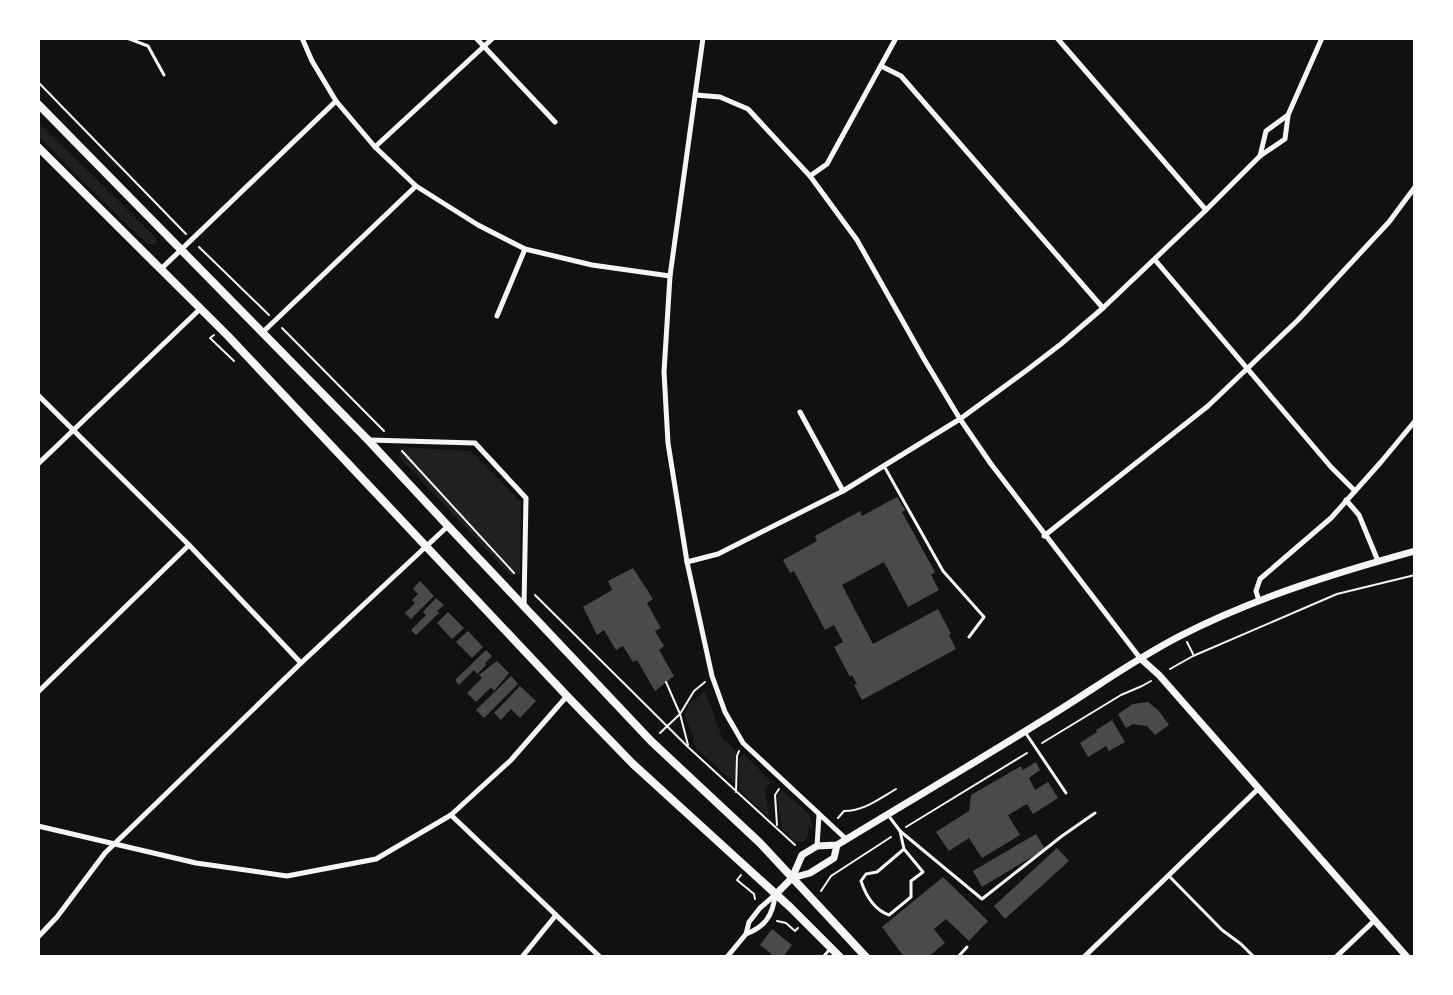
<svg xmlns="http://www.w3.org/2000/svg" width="1453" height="995" viewBox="0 0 1453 995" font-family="Helvetica,sans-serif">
<rect width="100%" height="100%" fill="#111"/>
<!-- green -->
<g fill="#202020">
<path d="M38,122L156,238L155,245L148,244L121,219L38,136Z"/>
<path d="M401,447L471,451L521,502L520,573L511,576L399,457Z"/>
<path d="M705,691L723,740L728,742L736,751L735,784L696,748L685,714L689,704Z"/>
<path d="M744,754L771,782L765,790L769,818L739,789V758Z"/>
<path d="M782,790L809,814L813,827H809L808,836L803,842H795L782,829L777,797Z"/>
</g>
<!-- building -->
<g fill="#4a4a4a">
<path d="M897,497L905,510L902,512L935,572L931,575L939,590L908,607L884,562L842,585L873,644L938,609L951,634L949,635L956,649L862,700L854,685L857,684L852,675L850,677L834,647L843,642L834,625L825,630L794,571L790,573L783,560L817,541L815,536L860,511L862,516Z"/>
<path d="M633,568L653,599L647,603L661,628L655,631L664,646L659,650L674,676L655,691L637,660L633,662L623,646L616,650L604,630L597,635L583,607L612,590L608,581Z"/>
<path d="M420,581L434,596L411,619L405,613L415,603L412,600L418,594L413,589Z"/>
<path d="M436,598L444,605L437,611L439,613L416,635L411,630L426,615L423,612Z"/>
<path d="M448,612L464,628L452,639L437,623Z"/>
<path d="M468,631L483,647L472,658L456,642Z"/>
<path d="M486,650L492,656L485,663L486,665L477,674L474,670L459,685L455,680Z"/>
<path d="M497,661L509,673L494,691L491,687L476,702L467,693L482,678L479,675Z"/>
<path d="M511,676L518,684L484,718L476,710Z"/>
<path d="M520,686L536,701L520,718L511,709L501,720L494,713Z"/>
<path d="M1148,702L1158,710L1169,725L1155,735L1147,726L1133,724L1126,728L1118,714L1133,704Z"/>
<path d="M1112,720L1125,742L1109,751L1106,746L1088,757L1080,743L1097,732L1096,730Z"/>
<path d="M1036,762L1040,770L1029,778L1035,790L1048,782L1058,798L1033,814L1027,804L1008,815L1020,835L982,858L969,838L949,851L936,832L969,811L971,795L1021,766L1023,770Z"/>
<path d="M1036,834L1045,849L982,887L973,871Z"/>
<path d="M1057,848L1069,861L1005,919L994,906Z"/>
<path d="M943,877L988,921L969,941L946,919L934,929L945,943L928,957H904L882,927Z"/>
<path d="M772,929L792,945L783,957H775L760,945Z"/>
</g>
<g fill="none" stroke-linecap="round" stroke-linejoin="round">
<!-- path -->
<g stroke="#f5f5f5" stroke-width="2">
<path d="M38,82L186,234"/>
<path d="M199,247L269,315"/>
<path d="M282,328L384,431"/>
<path d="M214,335L210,338L234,361"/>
<path d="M402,451L514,573"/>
<path d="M535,595L688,747L795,845"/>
<path d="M1187,642L1193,654"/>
<path d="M1170,669L1193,656L1337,594L1415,575"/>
<path d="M666,682L680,714L688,745"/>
<path d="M660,733L680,714L694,691L705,682"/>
<path d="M1042,743L1121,695L1142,686L1151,681"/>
<path d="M736,792L737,756L739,751"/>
<path d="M838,818L844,811C864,811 879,799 896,789"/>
<path d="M777,825L775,795L779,789"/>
<path d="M906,827L1027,753"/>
<path d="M741,875L737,880L754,894L755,899"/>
<path d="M821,891L831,876L891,837"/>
<path d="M777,921L786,923L795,931L798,928"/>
</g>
<!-- service -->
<g stroke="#f5f5f5" stroke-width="3">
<path d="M127,38L148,46L164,75"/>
<path d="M884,466L943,571L984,617L969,637"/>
<path d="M1025,732L1066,793"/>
<path d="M888,815L900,831L904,849L923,872L911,881V897L889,915C875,910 866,896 861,881L866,874L877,872L904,849"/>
<path d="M900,831L982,899L1062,836L1095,813"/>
<path d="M1170,877L1222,930L1241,944L1254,957"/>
<path d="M823,957L831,948"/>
<path d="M958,957L967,947"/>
</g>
<!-- minor -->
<g stroke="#f5f5f5" stroke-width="5">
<path d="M302,38L312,61L336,101L375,147L416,186L478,225L525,249L592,265L670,276"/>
<path d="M476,38L555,122"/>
<path d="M703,38L670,276L664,372L668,443L687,562L712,676L725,712L743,743L846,839"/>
<path d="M1057,38L1206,210"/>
<path d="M881,66L901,76L1103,308"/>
<path d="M696,95L720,97L748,109L810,176L857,240L924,359L960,419L991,464L1140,658"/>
<path d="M375,147L493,38"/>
<path d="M1260,156L1285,139L1288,116"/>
<path d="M810,176L827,164L896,38"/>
<path d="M1155,260L1331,467L1355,491"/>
<path d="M161,269L336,101"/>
<path d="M497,316L525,249"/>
<path d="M263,332L416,186"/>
<path d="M38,395L189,545L301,663"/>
<path d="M800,412L843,491"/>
<path d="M369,440L475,443L526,498L524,606"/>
<path d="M38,464L200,309"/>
<path d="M1346,500L1359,515L1378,561"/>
<path d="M1044,536L1208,406L1298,320L1389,222L1415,187"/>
<path d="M687,562L718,554L843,491L960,419L1027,370L1061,344L1103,308L1206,210L1260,156L1266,131L1288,115L1322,38"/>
<path d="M1259,601L1256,591L1260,579L1331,518L1381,462L1415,421"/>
<path d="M38,692L189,545"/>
<path d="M451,815L600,957"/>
<path d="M38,826L196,863L287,876L376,859L451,815L511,760L567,696"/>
<path d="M817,846L819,815"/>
<path d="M746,934C765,927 773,915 775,895"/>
<path d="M38,937L57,917L105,853L301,663L448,526"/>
<path d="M522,957L556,915"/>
<path d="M727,957L746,934L749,922L760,908L776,894"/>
<path d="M1084,957L1259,788"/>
<path d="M1336,957L1375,920"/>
</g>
<!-- tertiary -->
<g stroke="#f5f5f5" stroke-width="7">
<path d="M1140,658L1159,675L1407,957"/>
<path d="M792,878L810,873L834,858L837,845"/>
<path d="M776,894L792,878L802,855L817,846L837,845C904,804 973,764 1040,722C1087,694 1131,661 1180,636C1254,598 1335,573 1415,551"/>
</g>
<!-- primary -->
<g stroke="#f5f5f5" stroke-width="8">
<path d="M38,104L368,440L448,526L651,741L760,843L866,957"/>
<path d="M38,147L228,336L567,696L633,764L790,907L840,957"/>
</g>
</g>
<!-- border -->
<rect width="1453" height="995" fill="none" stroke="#ffffff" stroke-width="80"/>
</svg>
